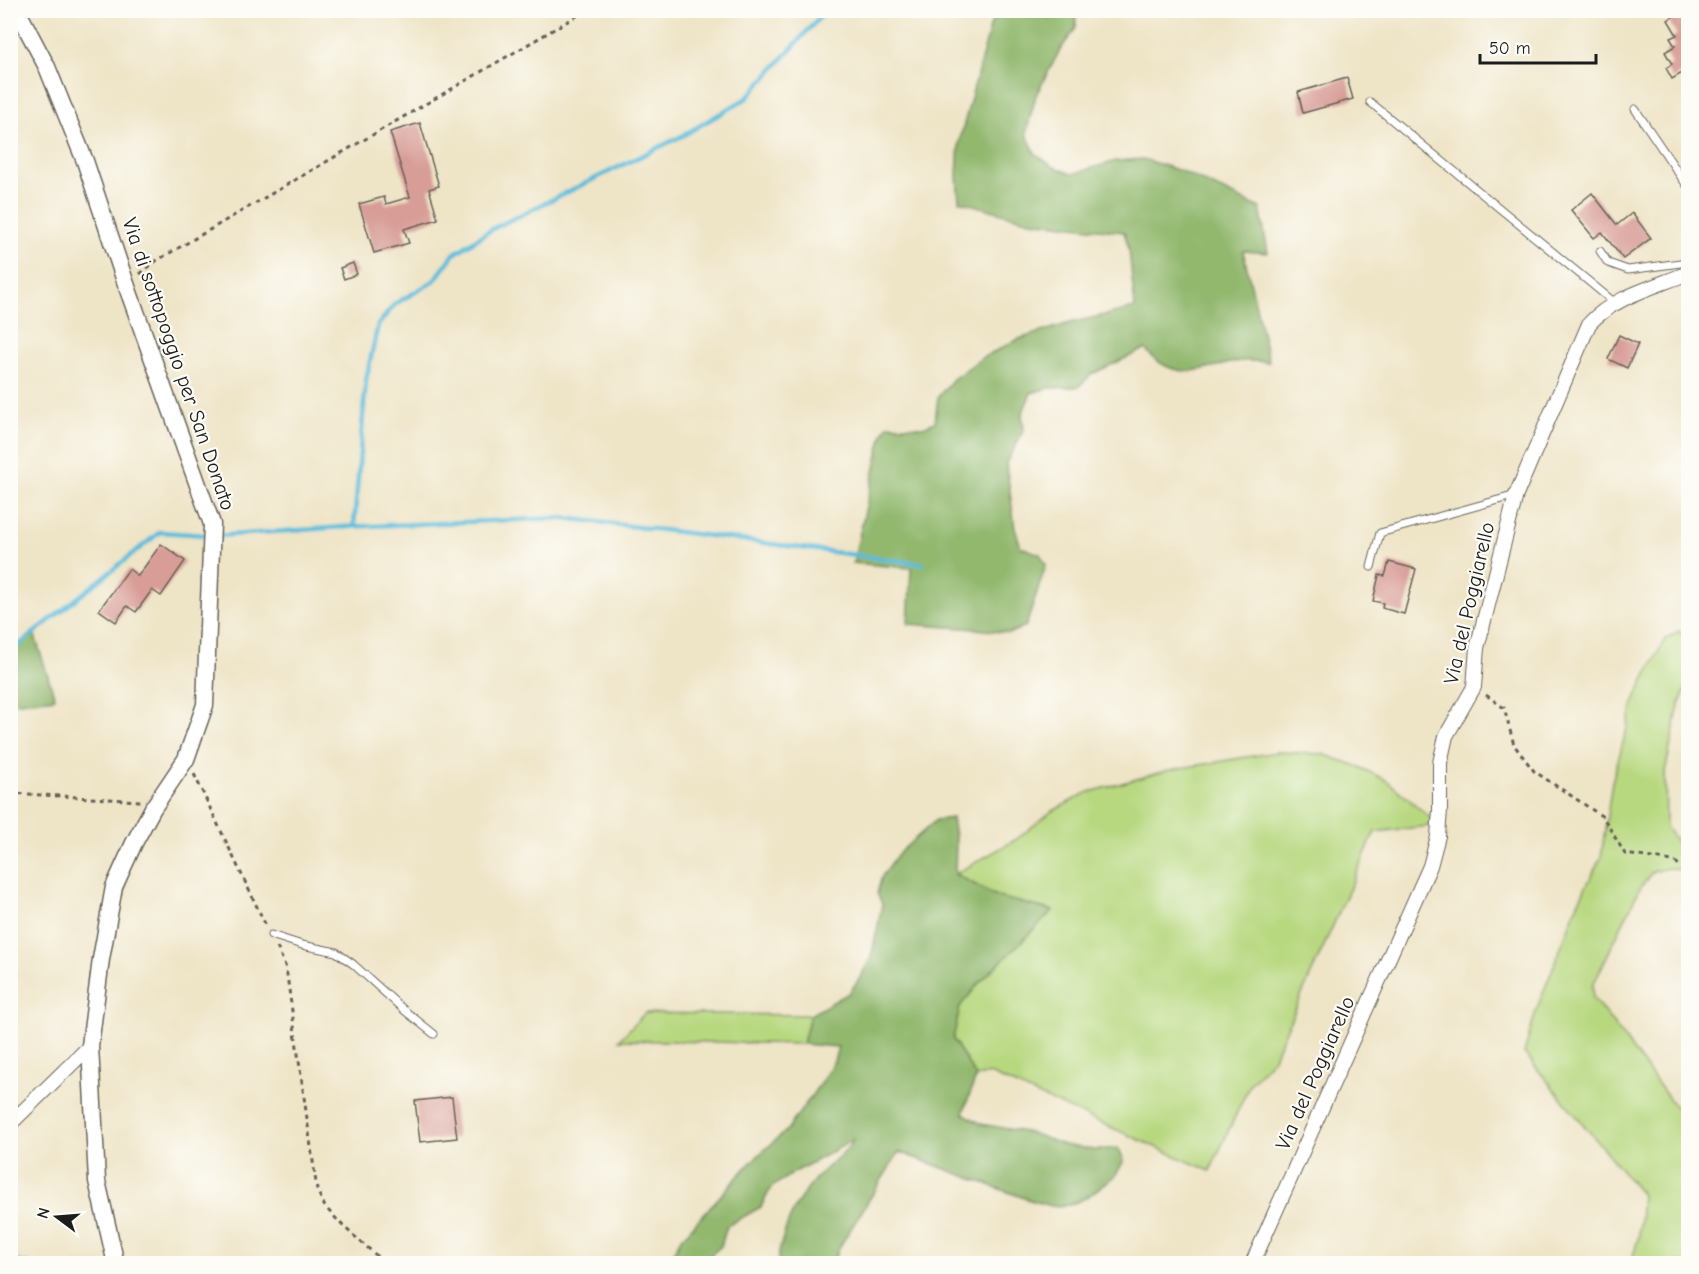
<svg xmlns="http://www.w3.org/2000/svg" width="1699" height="1274" viewBox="0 0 1699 1274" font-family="'Comic Neue',sans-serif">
<rect width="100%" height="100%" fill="#fdfcf7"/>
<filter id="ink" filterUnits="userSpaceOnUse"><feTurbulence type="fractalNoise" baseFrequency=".0167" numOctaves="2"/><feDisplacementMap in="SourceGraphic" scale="12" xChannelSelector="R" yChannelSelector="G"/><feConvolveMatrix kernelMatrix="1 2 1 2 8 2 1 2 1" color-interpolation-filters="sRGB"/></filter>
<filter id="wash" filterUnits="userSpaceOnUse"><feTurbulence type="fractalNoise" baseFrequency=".008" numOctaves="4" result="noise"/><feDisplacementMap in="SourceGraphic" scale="24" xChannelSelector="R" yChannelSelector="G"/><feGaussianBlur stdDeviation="1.35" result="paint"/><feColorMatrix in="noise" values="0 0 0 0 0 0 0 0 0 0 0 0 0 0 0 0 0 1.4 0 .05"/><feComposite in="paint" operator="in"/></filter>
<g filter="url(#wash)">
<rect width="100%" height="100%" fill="#eee4c6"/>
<!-- green -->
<g fill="#b8d880" stroke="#6a7a4e" stroke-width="1.5">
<path d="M1679,631L1688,640V684L1679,705L1665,772L1666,827L1688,858V871L1669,868L1652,872L1640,888L1593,985V998L1615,1026L1688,1124V1263H1631L1639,1236L1642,1195L1524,1053L1536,1011L1556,960L1578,903L1601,857L1612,782L1636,696L1665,639Z"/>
<path d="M1277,752L1322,754L1357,766L1386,780L1439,825L1375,832L1273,1059L1250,1084L1210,1171L990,1074L976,1077L953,1039L960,1006L981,981L1052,910L998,897L955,874L1017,839L1051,812L1086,793L1169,770Z"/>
<path d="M645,1013L810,1015L803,1044L619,1040Z"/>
</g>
<!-- forest -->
<g fill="#92b86e" stroke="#576a45" stroke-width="1.5">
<path d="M1003,11H1079L1076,14V28L1060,50L1036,95L1026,133L1035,153L1052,166L1072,174L1116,161L1143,159L1181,171L1260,208L1268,253L1243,251L1269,362C1260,362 1250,360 1241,361C1203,367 1176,385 1145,349L1092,374L1078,387L1049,388L1031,393L1022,414L1024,430L1006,463L1015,529L1021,547L1040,554L1046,565L1026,626L1010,633L976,629L908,624L911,568L853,563L883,433L888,425L923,427L935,422L938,397L953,379L982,358L1019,339L1070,323L1135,308L1129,249L1124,232L1030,221L959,201L957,176L959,143L991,23Z"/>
<path d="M34,633L55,698L11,703V652Z"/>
<path d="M952,818L956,842L955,874L998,897L1053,911L981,981L960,1006L953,1039L976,1077L963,1113L981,1124L1031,1133L1064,1145L1094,1150L1118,1148L1124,1160L1116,1175L1087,1197L1070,1205L1051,1206L1030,1200L899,1152L840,1246L832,1263H777C783,1227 797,1195 824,1170C834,1160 847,1152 853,1140L793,1173L771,1188L761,1207L727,1226L721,1246L702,1263H667L681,1239L752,1161L787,1130L820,1084L834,1061L838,1047L803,1044L810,1015L849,993L860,978L871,957L877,931L882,904L877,893L882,876L898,854L936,820Z"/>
</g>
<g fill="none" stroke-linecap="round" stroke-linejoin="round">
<!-- stream -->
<g stroke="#5cbcda" stroke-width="4.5">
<path d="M354,526L366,380L378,325L395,304L434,281L454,254L492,229L682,136L747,98L826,10"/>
<path d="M216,536L343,527L564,518L695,534L923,564"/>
<path d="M10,652L160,532L207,535"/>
<path d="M10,1260L27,1264"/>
</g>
</g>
<g id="blocks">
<!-- building -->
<g fill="#d89d97">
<path d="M1683,10H1689V69L1672,79L1666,68L1672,64L1665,52L1675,46L1670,38L1677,35L1668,20Z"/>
<path d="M1347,78L1353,99L1303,113L1298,92Z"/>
<path d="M420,123L439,186L429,189L438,219L404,229L409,243L374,253L359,204L384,197L386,204L410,197L390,132Z"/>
<path d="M1592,193L1617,225L1632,213L1651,238L1623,259L1602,232L1594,238L1571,210Z"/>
<path d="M353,263L357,274L344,279L340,268Z"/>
<path d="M1619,335L1638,344L1627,368L1608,359Z"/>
<path d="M161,544L185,561L161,596L152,590L136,612L127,606L116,622L99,610L129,569L138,576Z"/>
<path d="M1389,562L1416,569L1404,614L1382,608L1383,603L1373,601L1379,575L1385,576Z"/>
<path d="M452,1097L457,1138L420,1142L415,1101Z"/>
</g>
</g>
</g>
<g filter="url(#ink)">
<use href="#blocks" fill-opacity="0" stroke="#666258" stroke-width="1.5"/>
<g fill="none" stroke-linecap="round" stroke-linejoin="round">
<defs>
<g id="service">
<path d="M1370,102L1615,303"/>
<path d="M1635,109L1688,187"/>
<path d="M1600,251L1608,263L1628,270L1688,262"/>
<path d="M1371,567L1380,533L1516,495"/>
<path d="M271,935L302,945L336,952L353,964L404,1010L434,1034"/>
</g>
<g id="minor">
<path d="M10,1124L90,1046"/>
<path d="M1252,1264L1430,866L1438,836L1440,810V763L1446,736L1474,687L1477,648L1516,495L1589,324C1613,297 1655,287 1688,273"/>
</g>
<path id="tertiary" d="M17,10L47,67L85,161L126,284L212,524L205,705L186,759L153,808L134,843L114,887L101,959L90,1046L97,1181L116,1264"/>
</defs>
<!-- service casing -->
<use href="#service" stroke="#666258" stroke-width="9"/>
<!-- minor casing -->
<use href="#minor" stroke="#666258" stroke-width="16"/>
<!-- tertiary casing -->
<use href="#tertiary" stroke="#666258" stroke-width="19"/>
<!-- path -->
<g stroke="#666258" stroke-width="3" stroke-dasharray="4.5 4.5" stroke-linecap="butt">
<path d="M140,274L156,261L587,10"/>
<path d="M1486,695L1504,708L1514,745L1534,771L1603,817L1625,854L1673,861L1688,870"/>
<path d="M194,774L267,928"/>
<path d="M10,793L141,801"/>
<path d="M277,947L286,968L317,1190L325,1207L344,1227L386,1264"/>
</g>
<!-- service -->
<use href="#service" stroke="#fff" stroke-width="7"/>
<!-- minor -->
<use href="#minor" stroke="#fff" stroke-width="14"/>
<!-- tertiary -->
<use href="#tertiary" stroke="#fff" stroke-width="16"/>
</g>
</g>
<g text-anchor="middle" stroke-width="4.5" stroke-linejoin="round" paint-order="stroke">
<!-- street labels -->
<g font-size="21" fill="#1c1c1c" stroke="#fdfcf7">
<text transform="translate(179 364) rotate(71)" y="7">Via di sottopoggio per San Donato</text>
<text transform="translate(1469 603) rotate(-77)" y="7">Via del Poggiarello</text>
<text transform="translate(1315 1073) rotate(-66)" y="7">Via del Poggiarello</text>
</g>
</g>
<!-- margin -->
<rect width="1699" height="1274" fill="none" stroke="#fdfcf7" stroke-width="36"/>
<!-- north arrow -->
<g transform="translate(57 1217) rotate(286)" stroke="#fdfcf7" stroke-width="4.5" paint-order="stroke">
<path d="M0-4.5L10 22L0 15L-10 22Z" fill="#1c1c1c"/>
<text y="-9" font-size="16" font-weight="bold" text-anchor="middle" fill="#1c1c1c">N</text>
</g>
<!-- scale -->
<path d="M1480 54v9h116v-9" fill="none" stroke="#1c1c1c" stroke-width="3"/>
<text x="1489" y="54" font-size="18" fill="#1c1c1c" stroke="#fdfcf7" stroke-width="4.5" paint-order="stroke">50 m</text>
</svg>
